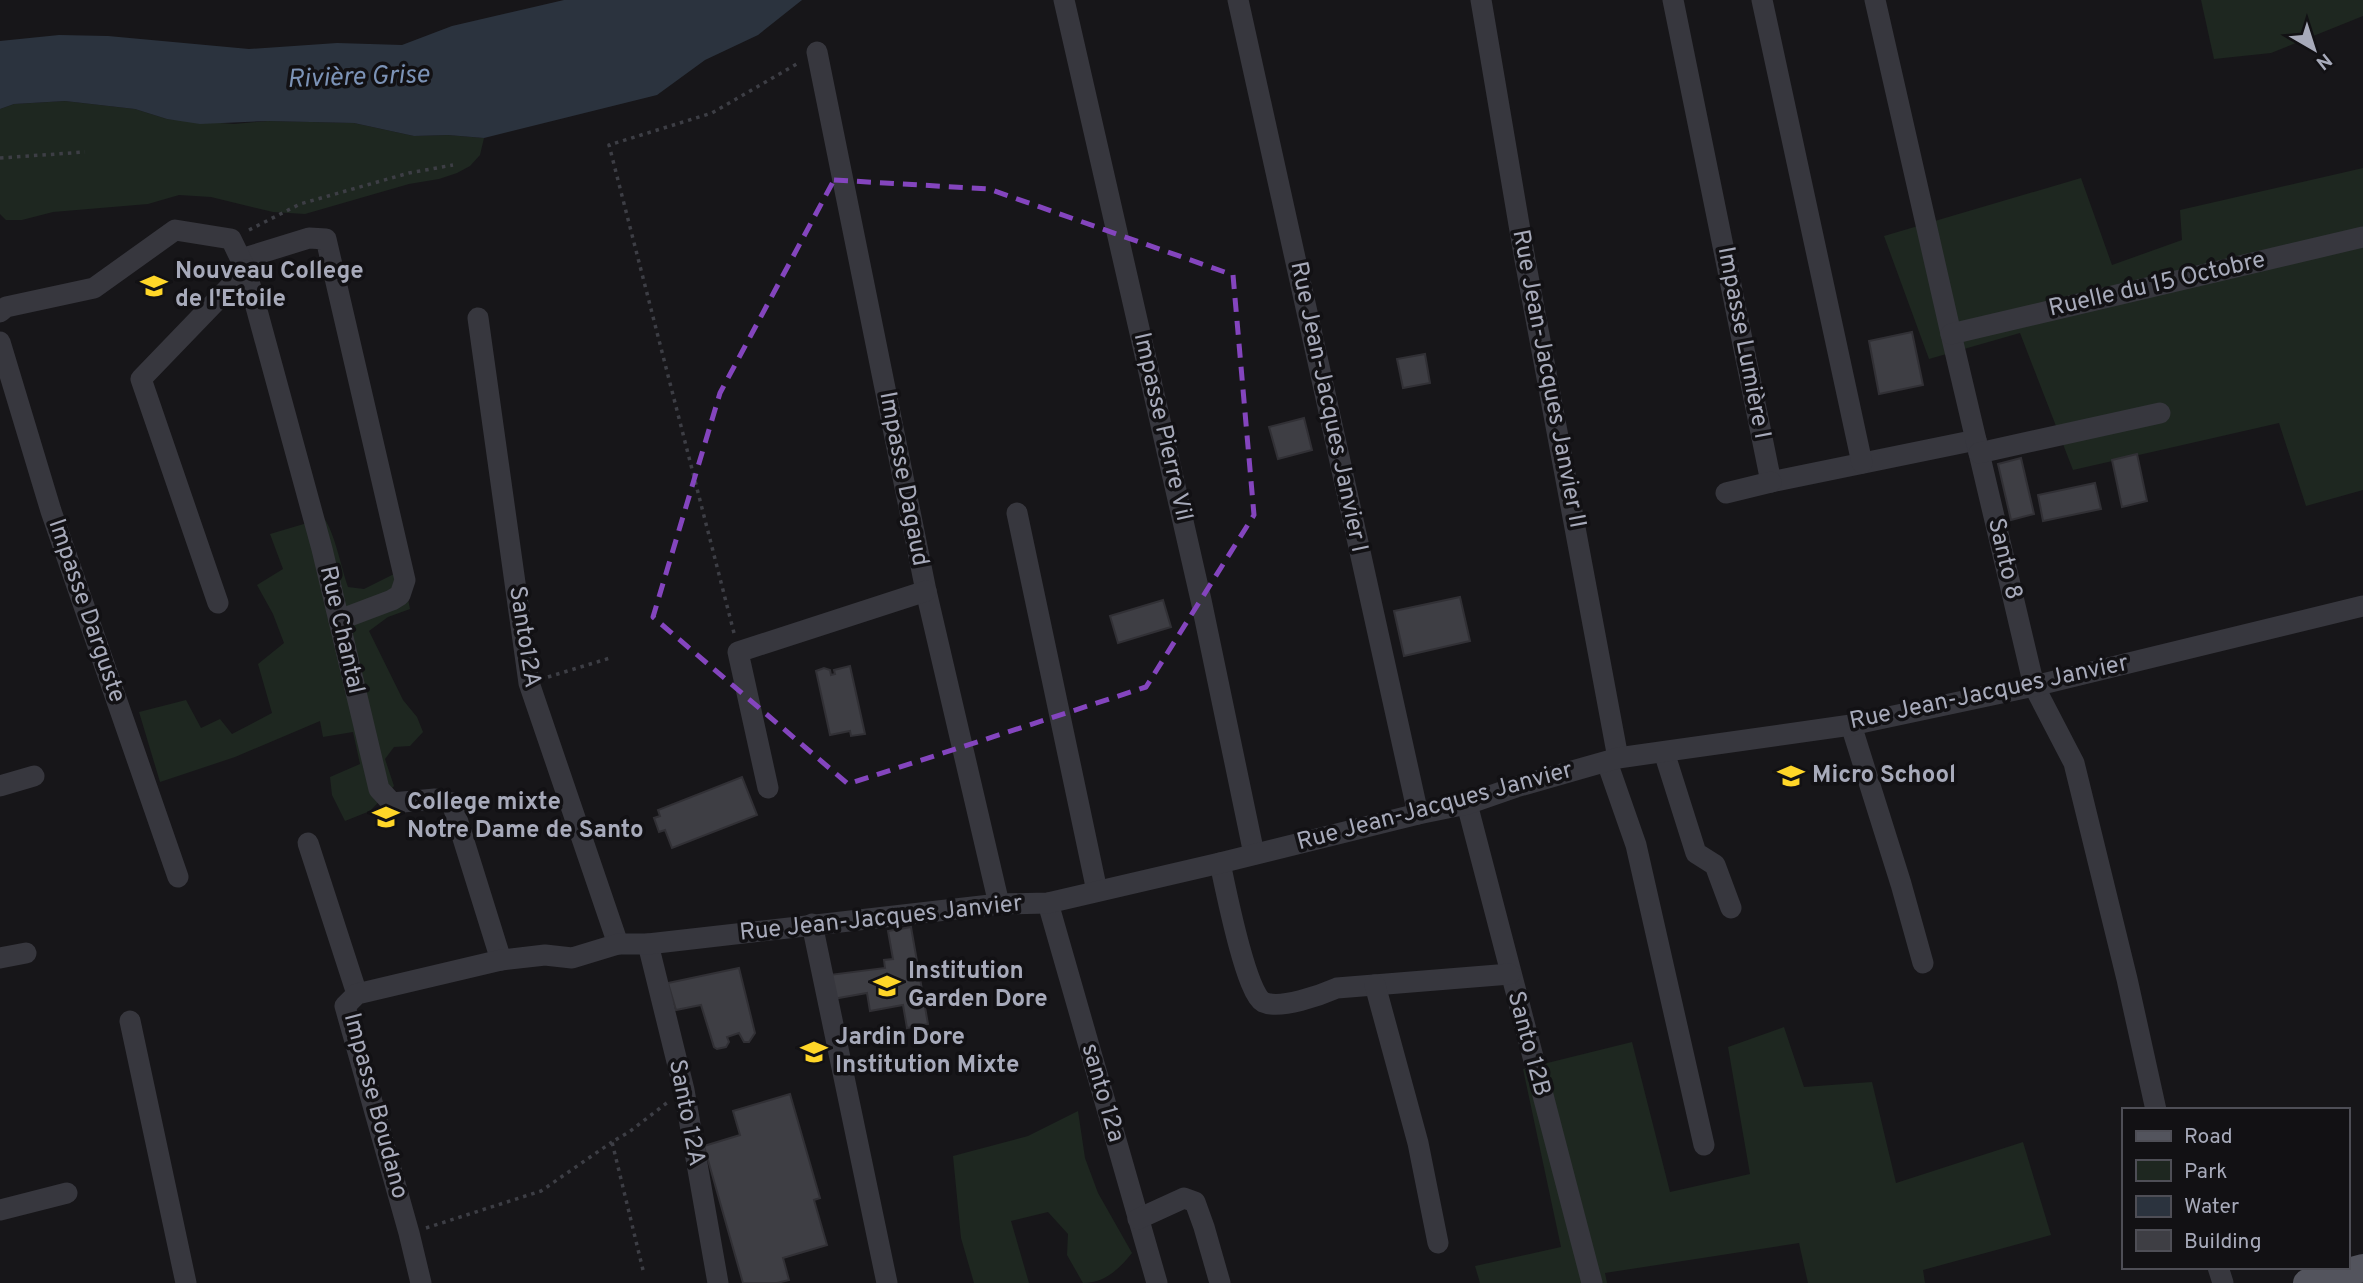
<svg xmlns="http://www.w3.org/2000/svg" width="2363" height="1283" font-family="Overpass,sans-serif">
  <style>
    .green { fill: #1e2720 }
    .water { fill: #2b333e }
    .building { fill: #3e3e44; stroke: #313035; stroke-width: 2 }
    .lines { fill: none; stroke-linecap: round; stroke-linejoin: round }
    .path { stroke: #3d3e45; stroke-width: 3.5; stroke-dasharray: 3.5 5; stroke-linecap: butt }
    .minor { stroke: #37373e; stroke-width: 21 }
    .major { stroke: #53545d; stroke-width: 28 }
    .marked { fill: none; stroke: #8445be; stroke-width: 5; stroke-dasharray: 14 9; stroke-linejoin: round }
    .labels { text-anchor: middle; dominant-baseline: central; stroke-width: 7; stroke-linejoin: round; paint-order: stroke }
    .poi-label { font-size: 24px; font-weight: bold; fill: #a7aaba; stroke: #121114; text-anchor: start }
    .street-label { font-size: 24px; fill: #a7aaba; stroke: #121114 }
    .water-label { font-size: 26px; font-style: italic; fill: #7c93b7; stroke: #121114 }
  </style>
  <rect width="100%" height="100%" fill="#171619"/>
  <g class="green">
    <path d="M 2201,0 L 2363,0 L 2363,16 L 2271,53 L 2214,59 Z"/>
    <path d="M 65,101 L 135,109 L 167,119 L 234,124 L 268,121 L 354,123 L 414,136 L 448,135 L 484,138 L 480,155 L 470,166 L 457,173 L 439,179 L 409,184 L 305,214 L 273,212 L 211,197 L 179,195 L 148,204 L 53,212 L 22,220 L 6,220 L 0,214 L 0,109 L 14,104 Z"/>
    <path d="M 2363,168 L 2363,490 L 2306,506 L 2279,423 L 2073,470 L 2020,333 L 1929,359 L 1884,236 L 2081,178 L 2112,265 L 2182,240 L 2180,210 Z"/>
    <path d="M 324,518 C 335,534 341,567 348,587 L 364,589 L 394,574 L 408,599 L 410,609 L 388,617 L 369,631 L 403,700 L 417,717 L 423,732 L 410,746 L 394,747 L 385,759 L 394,786 L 370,811 L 345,821 L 332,795 L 330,777 L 360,764 L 353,732 L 323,737 L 320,721 L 235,757 L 160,782 L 139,712 L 186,700 L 201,728 L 220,719 L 232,734 L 272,713 L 258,664 L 284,643 L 273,614 L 257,585 L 283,569 L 270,534 Z"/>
    <path d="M 1784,1027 L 1804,1087 L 1872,1082 L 1896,1183 L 2023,1142 L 2051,1235 L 1923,1270 L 1925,1283 L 1808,1283 L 1799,1243 L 1605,1273 L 1607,1283 L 1480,1283 L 1475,1266 L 1561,1247 L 1523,1069 L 1632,1042 L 1670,1192 L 1750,1174 L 1728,1047 Z"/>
    <path d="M 1078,1111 L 1085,1158 L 1098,1193 L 1132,1253 C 1119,1269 1105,1283 1083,1283 L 1067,1255 L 1068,1234 L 1048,1212 L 1011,1221 L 1029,1283 L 974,1283 L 961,1238 L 953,1156 L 1028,1136 Z"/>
  </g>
  <path class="water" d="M 564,0 L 802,0 L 758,35 L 705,60 L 657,95 L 484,138 L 448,135 L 414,136 L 354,123 L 268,121 L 200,124 L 167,119 L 135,109 L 65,101 L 14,104 L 0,109 L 0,41 L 59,35 L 108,36 L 249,49 L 337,43 L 402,45 L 452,26 Z"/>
  <g class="building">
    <path d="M 1912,332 L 1923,385 L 1879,394 L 1869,341 Z"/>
    <path d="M 1425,354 L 1430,383 L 1403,388 L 1397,359 Z"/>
    <path d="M 1304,418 L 1312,450 L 1278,459 L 1269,427 Z"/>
    <path d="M 2137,454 L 2147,501 L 2122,507 L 2112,460 Z"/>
    <path d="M 2021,458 L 2034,514 L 2011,520 L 1998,464 Z"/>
    <path d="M 2095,483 L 2101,509 L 2043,521 L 2038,495 Z"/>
    <path d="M 1460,597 L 1470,641 L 1404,656 L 1394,611 Z"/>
    <path d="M 1163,600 L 1171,627 L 1118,643 L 1110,616 Z"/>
    <path d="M 850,666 L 865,734 L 851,736 L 850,731 L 830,735 L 816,671 L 824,668 L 830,670 L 831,675 L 835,674 L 834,670 Z"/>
    <path d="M 742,777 L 757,815 L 672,848 L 665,830 L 659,832 L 654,818 L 660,816 L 658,810 Z"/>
    <path d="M 911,927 L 928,1024 L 907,1028 L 903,1005 L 870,1011 L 867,993 L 833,999 L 829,975 L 885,968 L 884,960 L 893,959 L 888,931 Z"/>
    <path d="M 739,968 L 755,1033 L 749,1042 L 744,1042 L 739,1033 L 727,1037 L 729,1042 L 726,1047 L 717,1049 L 714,1047 L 701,1005 L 676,1010 L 668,983 Z"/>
    <path d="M 790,1094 L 820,1198 L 814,1200 L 827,1245 L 783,1258 L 789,1280 L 777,1283 L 743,1283 L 704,1146 L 740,1135 L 733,1111 Z"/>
  </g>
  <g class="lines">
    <g class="path">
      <path d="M 0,158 L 85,152"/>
      <path d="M 249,230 L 300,204 L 409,173 L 453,165"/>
      <path d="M 734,633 L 609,145 L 712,113 L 800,62"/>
      <path d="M 548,677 L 610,658"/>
      <path d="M 426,1228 L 541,1191 L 612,1142"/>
      <path d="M 643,1270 L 612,1142 L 629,1132 L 668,1102"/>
    </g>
    <g class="minor">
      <path d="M 1064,0 L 1201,600 L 1254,854"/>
      <path d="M 1238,0 L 1418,814"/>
      <path d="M 1481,0 L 1525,260 L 1618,758"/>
      <path d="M 1673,0 L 1771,482 L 1976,440"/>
      <path d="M 1762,0 L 1862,463"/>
      <path d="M 1875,0 L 1951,334 L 2034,686 L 2074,763 L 2127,979 L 2156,1110"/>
      <path d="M 817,52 L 926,591 L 999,904"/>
      <path d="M 241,259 L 309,238 L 326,239 L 405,580 L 400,595 L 392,600 L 339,620"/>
      <path d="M 0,312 L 6,307 L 94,288 L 175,230 L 231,239 L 246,270 L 322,549 L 379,789 L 392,803 L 435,799 L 452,803 L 501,960"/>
      <path d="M 478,318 L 529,683 L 618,944"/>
      <path d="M 1951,334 L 2363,237"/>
      <path d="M 0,342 L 51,511 L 178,877"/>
      <path d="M 1979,453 L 2160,413"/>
      <path d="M 1726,493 L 1771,482"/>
      <path d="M 1017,513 L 1097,891"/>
      <path d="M 218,603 L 141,379 L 246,270"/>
      <path d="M 1851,725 L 1901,884 L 1923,963"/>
      <path d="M 1664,752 L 1696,853 L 1715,865 L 1731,908"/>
      <path d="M 1607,762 L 1636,845 L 1704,1145"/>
      <path d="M 0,786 L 34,776"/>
      <path d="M 768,788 L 738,652 L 926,591"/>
      <path d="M 1467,804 L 1592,1283"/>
      <path d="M 308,843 L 357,994"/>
      <path d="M 1220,863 C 1225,886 1246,993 1263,1002 C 1280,1010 1321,995 1337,988 L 1510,974"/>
      <path d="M 1048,903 L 1157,1283"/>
      <path d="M 812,924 L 887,1283"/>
      <path d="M 648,944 L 684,1090 L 718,1283"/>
      <path d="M 0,958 L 26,953"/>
      <path d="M 1375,985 L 1418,1143 L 1438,1243"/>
      <path d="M 130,1021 L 186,1283"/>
      <path d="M 0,1210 L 67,1193"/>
      <path d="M 1138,1219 L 1184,1198 L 1195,1202 L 1204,1227 L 1220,1283"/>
      <path d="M 2218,1267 L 2223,1283"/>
      <path d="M 421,1283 L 409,1233 L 345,1006 L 357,994 L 501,960 L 545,955 L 572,958 L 618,944 L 648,944 L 999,904 L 1048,903 L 1220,863 L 1418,814 L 1467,804 L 1516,787 L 1618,758 L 1851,725 L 2034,686 L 2363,606"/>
    </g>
    <path class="major" d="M 2307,1283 L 2363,1268"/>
  </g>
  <path class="marked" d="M 834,180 L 989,189 L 1233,275 L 1254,515 L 1146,687 L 848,784 L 653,617 L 720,393 Z"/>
  <defs>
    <symbol id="school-bare" viewBox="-9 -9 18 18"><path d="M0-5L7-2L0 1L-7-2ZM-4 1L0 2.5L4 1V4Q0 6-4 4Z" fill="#ffd628" stroke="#121114" stroke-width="2.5" paint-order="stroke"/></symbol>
  </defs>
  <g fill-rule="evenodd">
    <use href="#school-bare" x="135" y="267" width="38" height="38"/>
    <use href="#school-bare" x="1772" y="757" width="38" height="38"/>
    <use href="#school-bare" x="367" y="798" width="38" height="38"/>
    <use href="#school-bare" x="868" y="967" width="38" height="38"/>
    <use href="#school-bare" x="795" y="1033" width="38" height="38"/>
  </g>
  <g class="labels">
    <g class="poi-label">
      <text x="175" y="272">Nouveau College<tspan x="175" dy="28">de l'Etoile</tspan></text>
      <text x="1812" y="776">Micro School</text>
      <text x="407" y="803">College mixte<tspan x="407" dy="28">Notre Dame de Santo</tspan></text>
      <text x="908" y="972">Institution<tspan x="908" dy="28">Garden Dore</tspan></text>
      <text x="835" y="1038">Jardin Dore<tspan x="835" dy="28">Institution Mixte</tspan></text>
    </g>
    <g class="street-label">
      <text transform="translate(2157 285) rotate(-13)">Ruelle du 15 Octobre</text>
      <text transform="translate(1743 343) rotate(79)">Impasse Lumière I</text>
      <text transform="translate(1548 379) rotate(79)">Rue Jean-Jacques Janvier II</text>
      <text transform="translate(1328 407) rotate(78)">Rue Jean-Jacques Janvier I</text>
      <text transform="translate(1162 427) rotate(77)">Impasse Pierre Vil</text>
      <text transform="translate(903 479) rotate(79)">Impasse Dagaud</text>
      <text transform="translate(2004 559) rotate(77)">Santo 8</text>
      <text transform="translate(86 611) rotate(71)">Impasse Darguste</text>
      <text transform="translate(341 630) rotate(77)">Rue Chantal</text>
      <text transform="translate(524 637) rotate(81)">Santo12A</text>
      <text transform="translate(1989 693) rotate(-12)">Rue Jean-Jacques Janvier</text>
      <text transform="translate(1435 807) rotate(-15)">Rue Jean-Jacques Janvier</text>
      <text transform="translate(881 919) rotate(-6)">Rue Jean-Jacques Janvier</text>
      <text transform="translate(1528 1044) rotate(75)">Santo 12B</text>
      <text transform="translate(1102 1093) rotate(74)">santo 12a</text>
      <text transform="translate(375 1106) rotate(75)">Impasse Boudano</text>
      <text transform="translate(686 1113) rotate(79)">Santo 12A</text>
    </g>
    <g class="water-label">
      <text transform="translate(358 78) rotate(-2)">Rivière Grise</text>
    </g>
  </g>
  <rect x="2122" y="1108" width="228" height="161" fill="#121114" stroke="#4e4e56" stroke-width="2"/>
  <rect x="2136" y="1131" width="35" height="10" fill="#53545d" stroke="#4e4e56" stroke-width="2"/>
  <text x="2184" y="1143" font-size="21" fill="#a7aaba">Road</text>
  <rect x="2136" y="1160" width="35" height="21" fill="#1e2720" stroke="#4e4e56" stroke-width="2"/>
  <text x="2184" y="1178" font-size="21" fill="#a7aaba">Park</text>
  <rect x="2136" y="1196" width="35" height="21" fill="#2b333e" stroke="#4e4e56" stroke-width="2"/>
  <text x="2184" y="1213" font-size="21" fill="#a7aaba">Water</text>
  <rect x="2136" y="1230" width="35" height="21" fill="#3e3e44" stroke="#4e4e56" stroke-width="2"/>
  <text x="2184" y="1248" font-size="21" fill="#a7aaba">Building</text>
  <g transform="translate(2314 49) rotate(141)" stroke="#121114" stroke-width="5" paint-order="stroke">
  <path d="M0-5L12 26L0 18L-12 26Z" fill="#a7aaba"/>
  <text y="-10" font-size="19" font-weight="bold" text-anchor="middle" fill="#a7aaba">N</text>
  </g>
</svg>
